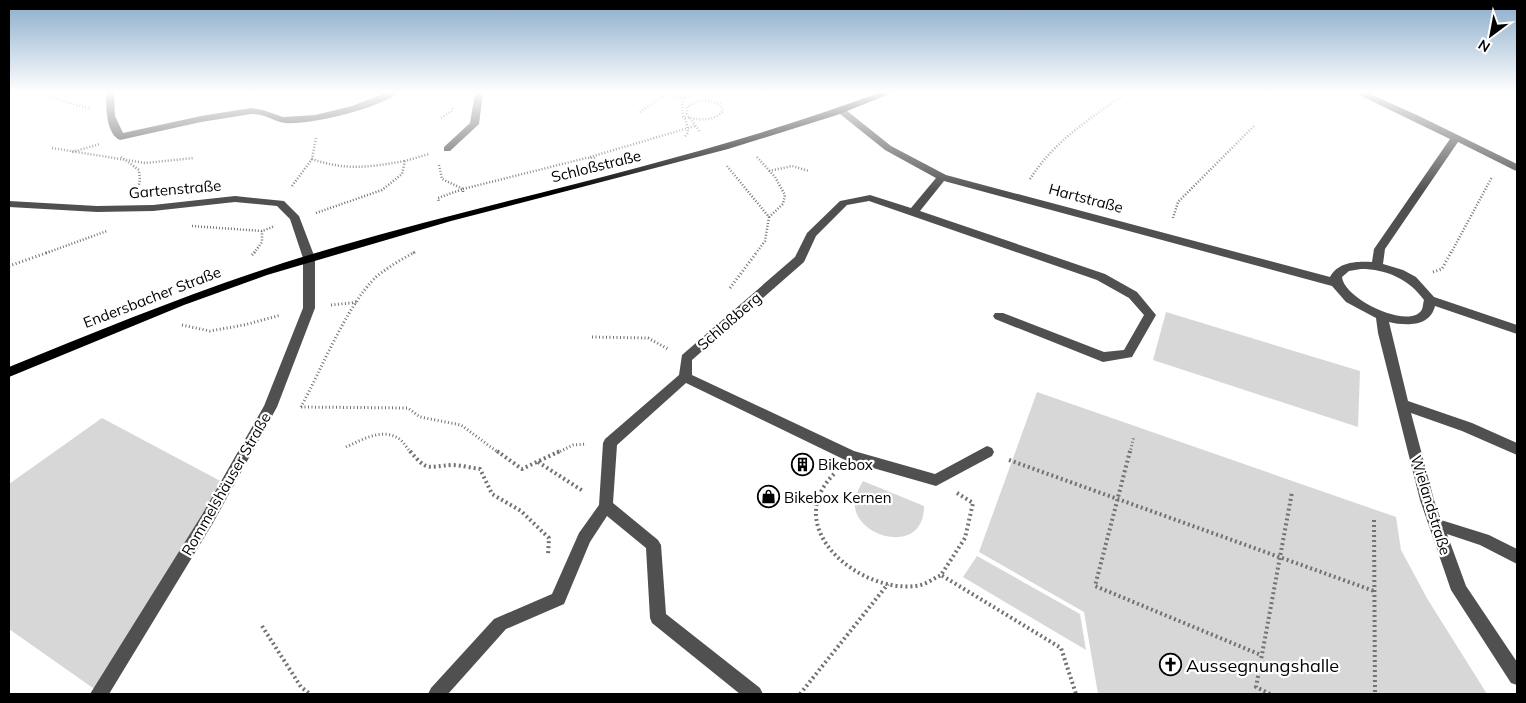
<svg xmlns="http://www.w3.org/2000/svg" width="1526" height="703" font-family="Mulish,sans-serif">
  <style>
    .green { fill: #d7d7d7 }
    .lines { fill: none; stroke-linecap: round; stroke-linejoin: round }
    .path-far2 { stroke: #727272; stroke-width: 2.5; stroke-dasharray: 1 2; stroke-linecap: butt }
    .path-far1 { stroke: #727272; stroke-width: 3; stroke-dasharray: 1 2.5; stroke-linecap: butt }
    .path { stroke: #727272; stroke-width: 4; stroke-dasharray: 2 3; stroke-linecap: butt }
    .minor { fill: #505050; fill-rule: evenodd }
    .major { fill: #000; fill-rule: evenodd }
    .labels { text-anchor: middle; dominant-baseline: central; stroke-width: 4.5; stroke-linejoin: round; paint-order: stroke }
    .street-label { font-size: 15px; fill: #000; stroke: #fff }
    .poi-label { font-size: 15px; fill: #000; stroke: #fff; text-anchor: start }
    .near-poi-label { font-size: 18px; fill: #000; stroke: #fff; text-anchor: start }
  </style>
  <rect width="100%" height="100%" fill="#fff"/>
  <g class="green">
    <path d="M 1166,312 L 1360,371 L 1358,427 L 1153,360 Z"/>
    <path d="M 1037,392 L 1396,517 L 1401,550 L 1428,600 L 1487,694 L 1098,694 L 1084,612 L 979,552 Z"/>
    <path d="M 102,418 L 226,484 L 100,693 L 9,629 L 9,484 Z"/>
    <path d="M 863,481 L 924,506 C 924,556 858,538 855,507 C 854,498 859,488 863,481 Z"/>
    <path d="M 977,556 L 1080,614 L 1086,650 L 963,577 Z"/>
  </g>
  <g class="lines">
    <g class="path-far2">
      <path d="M 36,93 L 91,109"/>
      <path d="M 699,101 L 708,101 L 720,104 L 723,111 C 714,121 702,120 690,118 L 687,114 L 687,107 Z"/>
      <path d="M 640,112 L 666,95 L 684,98"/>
      <path d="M 682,117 L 690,118"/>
      <path d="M 441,118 L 452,111 L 453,106"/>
      <path d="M 690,118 L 700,132"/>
      <path d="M 685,136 L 688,133 C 688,119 678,112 684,98 L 694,93"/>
      <path d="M 316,138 L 312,159 C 346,171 370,167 405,161"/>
      <path d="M 52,148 L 145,163 L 194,158"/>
      <path d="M 72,152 L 100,144"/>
      <path d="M 121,157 L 139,170 L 140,180 L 138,188"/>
      <path d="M 590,157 L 695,126"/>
      <path d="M 757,157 L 775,177 L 785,195 L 783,204 L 769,217"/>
      <path d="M 439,165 L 442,179 L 463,189 L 438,198 L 439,202"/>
      <path d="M 727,166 L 769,217 L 765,241 L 756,253"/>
      <path d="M 769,171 L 792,166 L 809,171"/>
      <path d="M 1030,179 C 1054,141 1090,119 1126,93"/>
      <path d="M 292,186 L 312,159"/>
      <path d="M 463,192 L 463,189 L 586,158 L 597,158"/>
      <path d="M 316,213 L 382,190 L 402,174 L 405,161 L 429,154"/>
      <path d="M 1173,218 L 1178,202 L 1255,125"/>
      <path d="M 192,226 L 262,231 L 275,226"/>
      <path d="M 46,253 L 107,231"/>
      <path d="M 254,253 L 262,242 L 262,231"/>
      <path d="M 413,253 L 415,252"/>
      <path d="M 1451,253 L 1492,177"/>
    </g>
    <g class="path-far1">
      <path d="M 252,255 L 255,252"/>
      <path d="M 9,266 L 49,252"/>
      <path d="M 1433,272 L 1442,269 L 1451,252"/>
      <path d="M 730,288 L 757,252"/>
      <path d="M 331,305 L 359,302"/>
      <path d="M 182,325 L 210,331 L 244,325 L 281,315"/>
      <path d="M 592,337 L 648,338 L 668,349"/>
      <path d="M 301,407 C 321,370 347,305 376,277 C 388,267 402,259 415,252"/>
      <path d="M 301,407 L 408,408 L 420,417 L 461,425 L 499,453"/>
      <path d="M 346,447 C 362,440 381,428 398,438 C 403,441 407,448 411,453"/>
      <path d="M 557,453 L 573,445 L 586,444"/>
      <path d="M 1130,453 L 1134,436"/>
    </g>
    <g class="path">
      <path d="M 410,451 C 428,473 428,466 452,465 C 461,465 471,468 480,469 L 492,494 L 521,511 L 549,538 L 548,556"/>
      <path d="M 497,451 L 522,469 L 560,451"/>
      <path d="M 1130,451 L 1095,586 L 1261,655"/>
      <path d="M 1009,460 L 1374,591"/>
      <path d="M 538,462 L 583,491"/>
      <path d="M 834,474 C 780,528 859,593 916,586 C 925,585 933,579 941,575"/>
      <path d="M 957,493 L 973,503 L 965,538 L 941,575 L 1061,648 L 1076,694"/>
      <path d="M 1374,520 L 1375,694"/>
      <path d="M 262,626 L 301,687 L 310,694"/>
      <path d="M 800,694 L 888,584"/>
      <path d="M 1270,694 L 1256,687 L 1292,492"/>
    </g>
    <g class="minor">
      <path d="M 106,93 L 114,93 L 115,116 L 123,133 L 201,116 L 251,108 L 263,110 L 283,117 L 315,115 L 352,106 L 385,93 L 398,93 C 377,109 311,125 285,123 C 273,121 263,113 251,114 L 201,122 L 120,140 C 106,134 106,107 106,93 Z"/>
      <path d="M 475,93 L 483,93 L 479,124 L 450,151 L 444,151 L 444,147 L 470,123 Z"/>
      <path d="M 1355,93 L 1368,93 L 1419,116 L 1517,164 L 1517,171 L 1514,170 L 1458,142 L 1385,249 L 1383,264 L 1403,270 L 1416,277 L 1434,297 L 1517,325 L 1517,334 L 1435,306 C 1430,327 1406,326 1389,322 L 1408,401 L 1472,423 L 1517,443 L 1517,455 L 1462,431 L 1411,413 L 1434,500 L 1441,520 L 1489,535 L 1517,549 L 1517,564 L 1480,545 L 1447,534 L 1466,586 L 1517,662 L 1517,685 L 1511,683 L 1451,590 L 1420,500 L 1378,333 L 1376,318 L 1346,302 L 1332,286 L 944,181 L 920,211 L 1105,274 L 1137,292 L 1156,315 L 1132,357 L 1103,362 L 995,319 L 993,316 L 995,313 L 1003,313 L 1104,352 L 1124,350 L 1144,315 L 1129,298 L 1097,280 L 869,201 L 847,205 L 816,236 L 804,262 L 692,360 L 692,375 L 854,451 L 935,474 L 987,446 L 992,448 L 994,452 L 992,456 L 936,486 L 845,460 L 686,383 L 617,445 L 613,503 L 658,540 L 661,545 L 666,614 L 760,688 L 763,694 L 740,694 L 652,623 L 650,618 L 646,548 L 607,516 L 590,542 L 564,604 L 506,629 L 448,694 L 428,694 L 431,688 L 494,619 L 552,594 L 579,533 L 599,505 L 603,443 L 605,439 L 679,375 L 682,355 L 795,257 L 807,233 L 840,201 L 870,195 L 911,208 L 936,178 L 885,150 L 840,114 L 840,110 L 846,110 L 891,146 L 946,175 L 1330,277 C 1338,262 1356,261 1372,262 L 1374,249 L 1450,139 ZM 1361,269 C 1386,269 1409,279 1424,300 C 1423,303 1423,309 1421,311 C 1407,329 1344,299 1342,277 L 1349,271 Z"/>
      <path d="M 235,196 L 284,201 L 299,216 L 315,258 L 315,308 L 277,407 L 213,523 L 109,694 L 90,694 L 203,513 L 264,406 L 303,308 L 303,258 L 290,219 L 277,206 L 235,202 L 153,211 L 97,212 L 9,207 L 9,201 L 97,206 L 153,205 Z"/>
    </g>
    <path class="major" d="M 878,93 L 892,93 L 837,115 L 728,149 L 451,221 L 267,275 L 184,305 L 9,377 L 9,367 C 117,323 224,279 336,247 C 516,195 702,159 878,93 Z"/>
  </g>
  <linearGradient id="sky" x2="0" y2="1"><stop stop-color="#8aabca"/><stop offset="0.48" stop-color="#fff"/><stop offset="1" stop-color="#fff" stop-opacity="0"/></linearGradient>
  <rect width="1526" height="192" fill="url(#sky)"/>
  <defs>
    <symbol id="building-ring" viewBox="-11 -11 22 22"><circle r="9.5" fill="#fff" stroke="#000" stroke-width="1.5"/><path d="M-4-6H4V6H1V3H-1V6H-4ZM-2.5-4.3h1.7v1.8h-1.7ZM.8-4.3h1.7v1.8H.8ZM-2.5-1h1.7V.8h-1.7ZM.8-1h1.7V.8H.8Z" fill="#000"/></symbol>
    <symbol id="shop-ring" viewBox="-11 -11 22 22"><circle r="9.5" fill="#fff" stroke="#000" stroke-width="1.5"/><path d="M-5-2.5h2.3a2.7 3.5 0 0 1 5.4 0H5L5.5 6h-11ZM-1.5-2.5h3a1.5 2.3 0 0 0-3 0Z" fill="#000"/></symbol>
    <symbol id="church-ring" viewBox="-11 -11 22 22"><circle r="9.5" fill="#fff" stroke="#000" stroke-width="1.5"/><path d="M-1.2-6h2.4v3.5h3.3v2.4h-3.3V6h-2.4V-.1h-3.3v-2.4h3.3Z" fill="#000"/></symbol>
  </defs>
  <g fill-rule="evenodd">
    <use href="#building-ring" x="790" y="452" width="25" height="25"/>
    <use href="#shop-ring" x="756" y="484" width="25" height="25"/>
    <use href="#church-ring" x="1158" y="652" width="25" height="25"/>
  </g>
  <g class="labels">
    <g class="street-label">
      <text transform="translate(596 166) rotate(-14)">Schloßstraße</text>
      <text transform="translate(175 189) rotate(-5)">Gartenstraße</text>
      <text transform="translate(1086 198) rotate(15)">Hartstraße</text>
      <text transform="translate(152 297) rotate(-21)">Endersbacher Straße</text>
      <text transform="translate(729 321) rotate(-41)">Schloßberg</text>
      <text transform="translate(226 484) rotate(-60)">Rommelshäuser Straße</text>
      <text transform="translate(1431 505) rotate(73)">Wielandstraße</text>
    </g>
    <g class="poi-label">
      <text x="818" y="464">Bikebox</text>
      <text x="784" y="497">Bikebox Kernen</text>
    </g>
    <g class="near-poi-label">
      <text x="1186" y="665">Aussegnungshalle</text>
    </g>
  </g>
  <rect width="1526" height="703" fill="none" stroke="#000000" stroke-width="20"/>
  <g transform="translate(1491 35) rotate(212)" stroke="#ffffff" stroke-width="4" paint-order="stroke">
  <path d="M0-4L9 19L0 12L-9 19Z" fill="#000000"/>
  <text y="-8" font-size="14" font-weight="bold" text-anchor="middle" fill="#000000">N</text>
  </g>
</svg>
